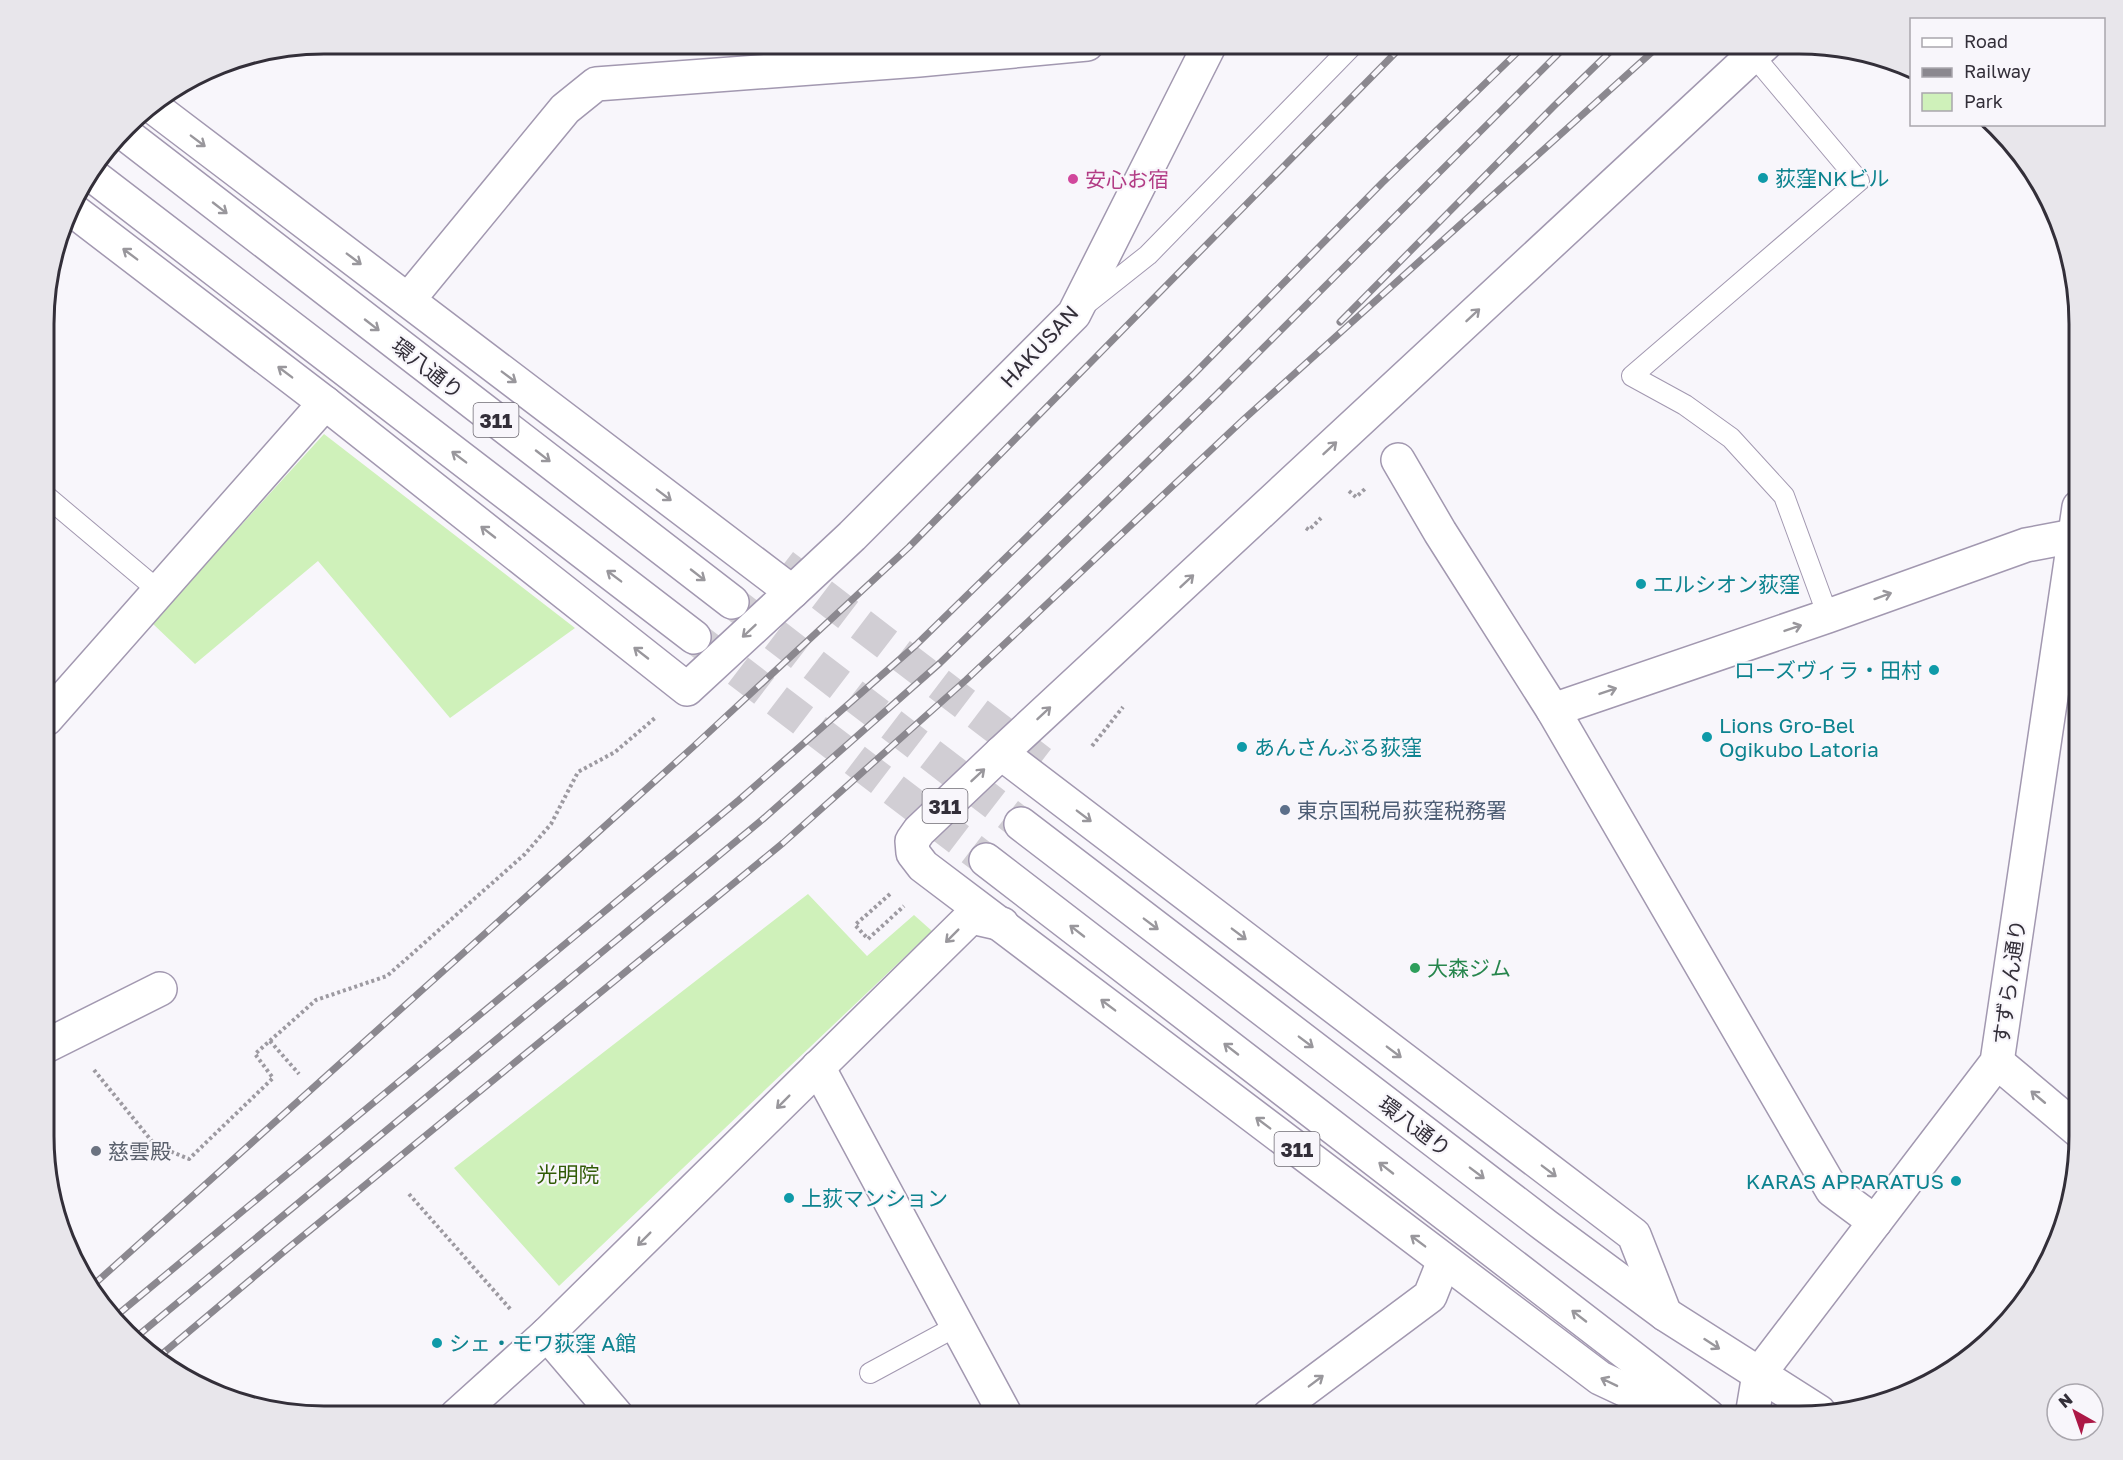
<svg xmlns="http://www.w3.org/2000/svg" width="2123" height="1460" font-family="'Golos Text','Noto Sans JP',sans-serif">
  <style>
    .green { fill: #cff1ba }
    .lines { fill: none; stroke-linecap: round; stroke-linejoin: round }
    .street-tunnel { stroke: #d1ced4; stroke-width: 33; stroke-dasharray: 33 16; stroke-linecap: butt }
    .primary-tunnel { stroke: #d1ced4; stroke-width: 33; stroke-dasharray: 33 16; stroke-linecap: butt }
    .lane-casing { stroke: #a298b0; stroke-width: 22 }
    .street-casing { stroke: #a298b0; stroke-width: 36 }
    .secondary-casing { stroke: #a298b0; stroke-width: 36 }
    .primary-casing { stroke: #a298b0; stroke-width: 36 }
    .path { stroke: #9d9aa1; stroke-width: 4; stroke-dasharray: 3 3; stroke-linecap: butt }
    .lane { stroke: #fff; stroke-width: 20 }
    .street { stroke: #fff; stroke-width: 33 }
    .secondary { stroke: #fff; stroke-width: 33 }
    .primary { stroke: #fff; stroke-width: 33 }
    .rail-casing { stroke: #8b888f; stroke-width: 7 }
    .rail { stroke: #f8f6fb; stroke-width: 4.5; stroke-dasharray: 14; stroke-linecap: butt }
    .oneway { stroke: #99979c }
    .culture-dot { fill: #0f9aa8; stroke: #f8f6fb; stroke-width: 2 }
    .hotel-dot { fill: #d1479c; stroke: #f8f6fb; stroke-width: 2 }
    .service-dot { fill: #5c6f8a; stroke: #f8f6fb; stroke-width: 2 }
    .leisure-dot { fill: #2e9e5b; stroke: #f8f6fb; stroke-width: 2 }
    .worship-dot { fill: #6b7280; stroke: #f8f6fb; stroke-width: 2 }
    .labels { text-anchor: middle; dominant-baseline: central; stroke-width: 4.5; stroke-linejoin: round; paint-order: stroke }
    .shield { fill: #f8f6fb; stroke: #6e6b73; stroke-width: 1.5 }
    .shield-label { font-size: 20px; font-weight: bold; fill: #332f39 }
    .culture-label { font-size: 21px; fill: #0d838f; stroke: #f8f6fb; text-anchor: start }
    .hotel-label { font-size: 21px; fill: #b23c85; stroke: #f8f6fb; text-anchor: start }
    .street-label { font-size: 21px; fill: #332f39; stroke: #f8f6fb }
    .service-label { font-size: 21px; fill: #4e5e75; stroke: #f8f6fb; text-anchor: start }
    .leisure-label { font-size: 21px; fill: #27864d; stroke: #f8f6fb; text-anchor: start }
    .worship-label { font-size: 21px; fill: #5b616d; stroke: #f8f6fb; text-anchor: start }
    .park-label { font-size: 21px; fill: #305b06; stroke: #f8f6fb }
    .rim { fill: none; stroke: #332f39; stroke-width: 3 }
  </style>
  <rect width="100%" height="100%" fill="#f8f6fb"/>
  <g class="green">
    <path d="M 324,434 L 575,628 L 450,718 L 318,561 L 195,664 L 152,623 Z"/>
    <path d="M 808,894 L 867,956 L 914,915 L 932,931 L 559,1286 L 454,1168 Z"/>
  </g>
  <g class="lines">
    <path class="street-tunnel" d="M 783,565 L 1041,762"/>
    <g class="primary-tunnel">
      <path d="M 736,605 L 1021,824"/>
      <path d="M 699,641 L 986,860"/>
    </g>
    <defs>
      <g id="lane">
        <path d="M 1753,55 L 1859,181 L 1632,376 L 1685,405 L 1731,438 L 1784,496 L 1828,616"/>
        <path d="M 1085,305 L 1148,255 L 1354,44"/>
        <path d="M 46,496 L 159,591"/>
        <path d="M 870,1373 L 957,1326"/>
      </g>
      <g id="street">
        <path d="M 408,300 L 565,109 L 596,84 L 919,60 L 1087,44"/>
        <path d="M 1398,460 L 1440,532 L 1553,710 L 1832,1190 L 1875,1222"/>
        <path d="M 792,592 L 852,536 L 1074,314 L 1210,44"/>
        <path d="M 1553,710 L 1828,616 L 2026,545 L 2079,535"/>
        <path d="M 46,719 L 325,403"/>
        <path d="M 46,1046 L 160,989"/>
        <path d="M 1997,1062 L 2079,1131"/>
        <path d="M 818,1067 L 1006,1416"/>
        <path d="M 547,1334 L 617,1416"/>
        <path d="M 1759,1374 L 1997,1062 L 2079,507"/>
        <path d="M 456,1416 L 547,1334 L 971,917 L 1002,924"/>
        <path d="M 1269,1416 L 1430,1296 L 1444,1261"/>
      </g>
      <g id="secondary">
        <path d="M 1001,753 L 1765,44"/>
        <path d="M 1752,1416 L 1759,1374"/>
      </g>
      <g id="primary">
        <path d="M 124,133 L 732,602"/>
        <path d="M 92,175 L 694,637"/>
        <path d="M 70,208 L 325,403 L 687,689 L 792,592 L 152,106"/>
        <path d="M 1021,824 L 1546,1226 L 1665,1314 L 1819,1412"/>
        <path d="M 986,860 L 1708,1416"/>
        <path d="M 1665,1314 L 1634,1235 L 1001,753 L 919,831 L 912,841 L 913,853 L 923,866 L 1600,1378 L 1681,1416"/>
      </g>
    </defs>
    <use href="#lane" class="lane-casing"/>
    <use href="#street" class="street-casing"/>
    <use href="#secondary" class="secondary-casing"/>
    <use href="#primary" class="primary-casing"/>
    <g class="path">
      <path d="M 1349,491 L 1356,497 L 1366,488"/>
      <path d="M 1306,528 L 1309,530 L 1321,518"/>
      <path d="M 1092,746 L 1123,707"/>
      <path d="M 890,894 L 855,925 L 868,939 L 904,906"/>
      <path d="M 270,1041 L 299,1074"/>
      <path d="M 94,1070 L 155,1145 L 189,1159 L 273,1078 L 255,1054 L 316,1000 L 387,976 L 525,854 L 551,824 L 578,772 L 615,752 L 655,718"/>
      <path d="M 409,1194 L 512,1311"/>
    </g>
    <use href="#lane" class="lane"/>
    <use href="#street" class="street"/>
    <use href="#secondary" class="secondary"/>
    <use href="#primary" class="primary"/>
    <defs>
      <g id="rail">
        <path d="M 1340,322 L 1554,106 L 1618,44"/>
        <path d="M 91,1287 L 693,747 L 909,547 L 1404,44"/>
        <path d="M 116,1316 L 739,800 L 916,645 L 1194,374 L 1382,183 L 1526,44"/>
        <path d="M 135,1338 L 763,819 L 940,663 L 1216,395 L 1568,44"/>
        <path d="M 155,1360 L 287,1249 L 783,843 L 966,680 L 1243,420 L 1661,44"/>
      </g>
    </defs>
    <use href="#rail" class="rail-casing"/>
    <use href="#rail" class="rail"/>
  </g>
  <defs><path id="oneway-shaft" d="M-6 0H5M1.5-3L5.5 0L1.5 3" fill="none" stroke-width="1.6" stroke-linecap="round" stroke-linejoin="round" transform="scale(1.5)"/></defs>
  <g class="oneway">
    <use href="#oneway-shaft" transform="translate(198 141) rotate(37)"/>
    <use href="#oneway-shaft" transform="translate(220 208) rotate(38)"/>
    <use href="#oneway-shaft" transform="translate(130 254) rotate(-143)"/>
    <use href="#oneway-shaft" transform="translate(354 259) rotate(37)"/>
    <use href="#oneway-shaft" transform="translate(1473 315) rotate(-43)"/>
    <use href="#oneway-shaft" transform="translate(372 325) rotate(38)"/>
    <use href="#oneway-shaft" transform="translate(285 372) rotate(-143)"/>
    <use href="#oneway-shaft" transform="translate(509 377) rotate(37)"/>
    <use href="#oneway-shaft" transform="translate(1330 448) rotate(-43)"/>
    <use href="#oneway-shaft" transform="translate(543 456) rotate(38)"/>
    <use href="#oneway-shaft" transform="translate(459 457) rotate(-143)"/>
    <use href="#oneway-shaft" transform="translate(664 495) rotate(37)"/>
    <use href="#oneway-shaft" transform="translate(488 532) rotate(-142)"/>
    <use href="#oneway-shaft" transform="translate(698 575) rotate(38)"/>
    <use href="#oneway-shaft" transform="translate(614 576) rotate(-143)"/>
    <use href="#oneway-shaft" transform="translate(1187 581) rotate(-43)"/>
    <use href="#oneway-shaft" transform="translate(1883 596) rotate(-20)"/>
    <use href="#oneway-shaft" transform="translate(1793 628) rotate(-19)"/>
    <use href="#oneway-shaft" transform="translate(749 631) rotate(137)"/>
    <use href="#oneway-shaft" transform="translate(641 653) rotate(-142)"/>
    <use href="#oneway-shaft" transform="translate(1608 691) rotate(-19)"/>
    <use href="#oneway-shaft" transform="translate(1044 713) rotate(-43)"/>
    <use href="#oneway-shaft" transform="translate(978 775) rotate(-43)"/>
    <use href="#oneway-shaft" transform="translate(1084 816) rotate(37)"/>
    <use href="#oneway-shaft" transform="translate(1151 924) rotate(37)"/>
    <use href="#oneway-shaft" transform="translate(1077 931) rotate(-142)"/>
    <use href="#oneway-shaft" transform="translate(1239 934) rotate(37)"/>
    <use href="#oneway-shaft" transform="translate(952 936) rotate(135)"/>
    <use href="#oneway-shaft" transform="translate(1108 1005) rotate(-143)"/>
    <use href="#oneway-shaft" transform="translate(1306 1042) rotate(37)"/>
    <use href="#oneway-shaft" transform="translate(1231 1049) rotate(-142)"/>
    <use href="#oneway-shaft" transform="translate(1394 1052) rotate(37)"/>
    <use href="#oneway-shaft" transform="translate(2038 1097) rotate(-140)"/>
    <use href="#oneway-shaft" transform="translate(783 1102) rotate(135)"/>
    <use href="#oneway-shaft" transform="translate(1263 1123) rotate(-143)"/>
    <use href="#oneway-shaft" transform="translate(1386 1168) rotate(-142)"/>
    <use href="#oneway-shaft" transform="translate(1549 1171) rotate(37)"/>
    <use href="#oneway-shaft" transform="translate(1477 1173) rotate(37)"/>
    <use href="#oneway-shaft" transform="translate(644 1239) rotate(135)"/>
    <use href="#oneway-shaft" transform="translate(1418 1241) rotate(-143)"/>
    <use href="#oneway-shaft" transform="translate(1579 1316) rotate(-142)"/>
    <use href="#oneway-shaft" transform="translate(1712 1344) rotate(33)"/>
    <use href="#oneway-shaft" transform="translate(1316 1381) rotate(-37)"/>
    <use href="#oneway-shaft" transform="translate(1609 1382) rotate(-154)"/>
  </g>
  <g class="culture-dot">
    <circle cx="1763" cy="178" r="6"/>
    <circle cx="1641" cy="584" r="6"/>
    <circle cx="1934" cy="670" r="6"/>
    <circle cx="1707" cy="737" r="6"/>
    <circle cx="1242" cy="747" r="6"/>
    <circle cx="1956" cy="1181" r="6"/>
    <circle cx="789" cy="1198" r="6"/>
    <circle cx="437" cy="1343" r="6"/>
  </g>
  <circle class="hotel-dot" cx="1073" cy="179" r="6"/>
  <circle class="service-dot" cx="1285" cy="810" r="6"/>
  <circle class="leisure-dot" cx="1415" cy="968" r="6"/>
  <circle class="worship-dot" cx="96" cy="1151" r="6"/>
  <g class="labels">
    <g class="shield">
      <rect x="473.5" y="403" width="45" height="34" rx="4.5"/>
      <rect x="922.5" y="789" width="45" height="34" rx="4.5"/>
      <rect x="1274.5" y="1132" width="45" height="34" rx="4.5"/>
    </g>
    <g class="shield-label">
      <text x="496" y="420">311</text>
      <text x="945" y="806">311</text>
      <text x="1297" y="1149">311</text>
    </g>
    <g class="culture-label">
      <text x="1775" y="178">荻窪NKビル</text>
      <text x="1653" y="584">エルシオン荻窪</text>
      <text x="1922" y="670" text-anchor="end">ローズヴィラ・田村</text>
      <text x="1719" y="725">Lions Gro-Bel<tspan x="1719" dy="24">Ogikubo Latoria</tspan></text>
      <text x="1254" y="747">あんさんぶる荻窪</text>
      <text x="1944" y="1181" text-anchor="end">KARAS APPARATUS</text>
      <text x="801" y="1198">上荻マンション</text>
      <text x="449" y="1343">シェ・モワ荻窪 A館</text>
    </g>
    <g class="hotel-label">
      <text x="1085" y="179">安心お宿</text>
    </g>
    <g class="street-label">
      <text transform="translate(1039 346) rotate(-47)">HAKUSAN</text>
      <text transform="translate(428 368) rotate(38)">環八通り</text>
      <text transform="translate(2009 982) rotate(-82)">すずらん通り</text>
      <text transform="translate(1415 1126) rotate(37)">環八通り</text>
    </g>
    <g class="service-label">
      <text x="1297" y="810">東京国税局荻窪税務署</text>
    </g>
    <g class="leisure-label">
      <text x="1427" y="968">大森ジム</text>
    </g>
    <g class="worship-label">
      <text x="108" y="1151">慈雲殿</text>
    </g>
    <g class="park-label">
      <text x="568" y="1174">光明院</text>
    </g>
  </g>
  <path d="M0 0H2123V1460H0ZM324 54H1799A270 270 0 0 1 2069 324V1136A270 270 0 0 1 1799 1406H324A270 270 0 0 1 54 1136V324A270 270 0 0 1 324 54Z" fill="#e8e6eb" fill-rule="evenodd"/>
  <path class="rim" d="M324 54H1799A270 270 0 0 1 2069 324V1136A270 270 0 0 1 1799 1406H324A270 270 0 0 1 54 1136V324A270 270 0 0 1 324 54Z"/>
  <rect x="1910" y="18" width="195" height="108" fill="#f8f6fb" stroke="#a9a6ad" stroke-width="1.5"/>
  <rect x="1922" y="38" width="30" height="9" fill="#ffffff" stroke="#a9a6ad" stroke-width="1.5"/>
  <text x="1964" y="48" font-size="18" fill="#332f39">Road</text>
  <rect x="1922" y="68" width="30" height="9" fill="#8b888f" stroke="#a9a6ad" stroke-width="1.5"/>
  <text x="1964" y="78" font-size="18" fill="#332f39">Railway</text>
  <rect x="1922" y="93" width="30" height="18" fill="#cff1ba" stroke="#a9a6ad" stroke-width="1.5"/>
  <text x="1964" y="108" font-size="18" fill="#332f39">Park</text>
  <g transform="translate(2075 1412) rotate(320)"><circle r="28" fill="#f8f6fb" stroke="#a9a6ad" stroke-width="1.5"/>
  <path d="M0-4.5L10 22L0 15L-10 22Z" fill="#ac1846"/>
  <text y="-9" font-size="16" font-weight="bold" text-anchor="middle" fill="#332f39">N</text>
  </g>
</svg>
